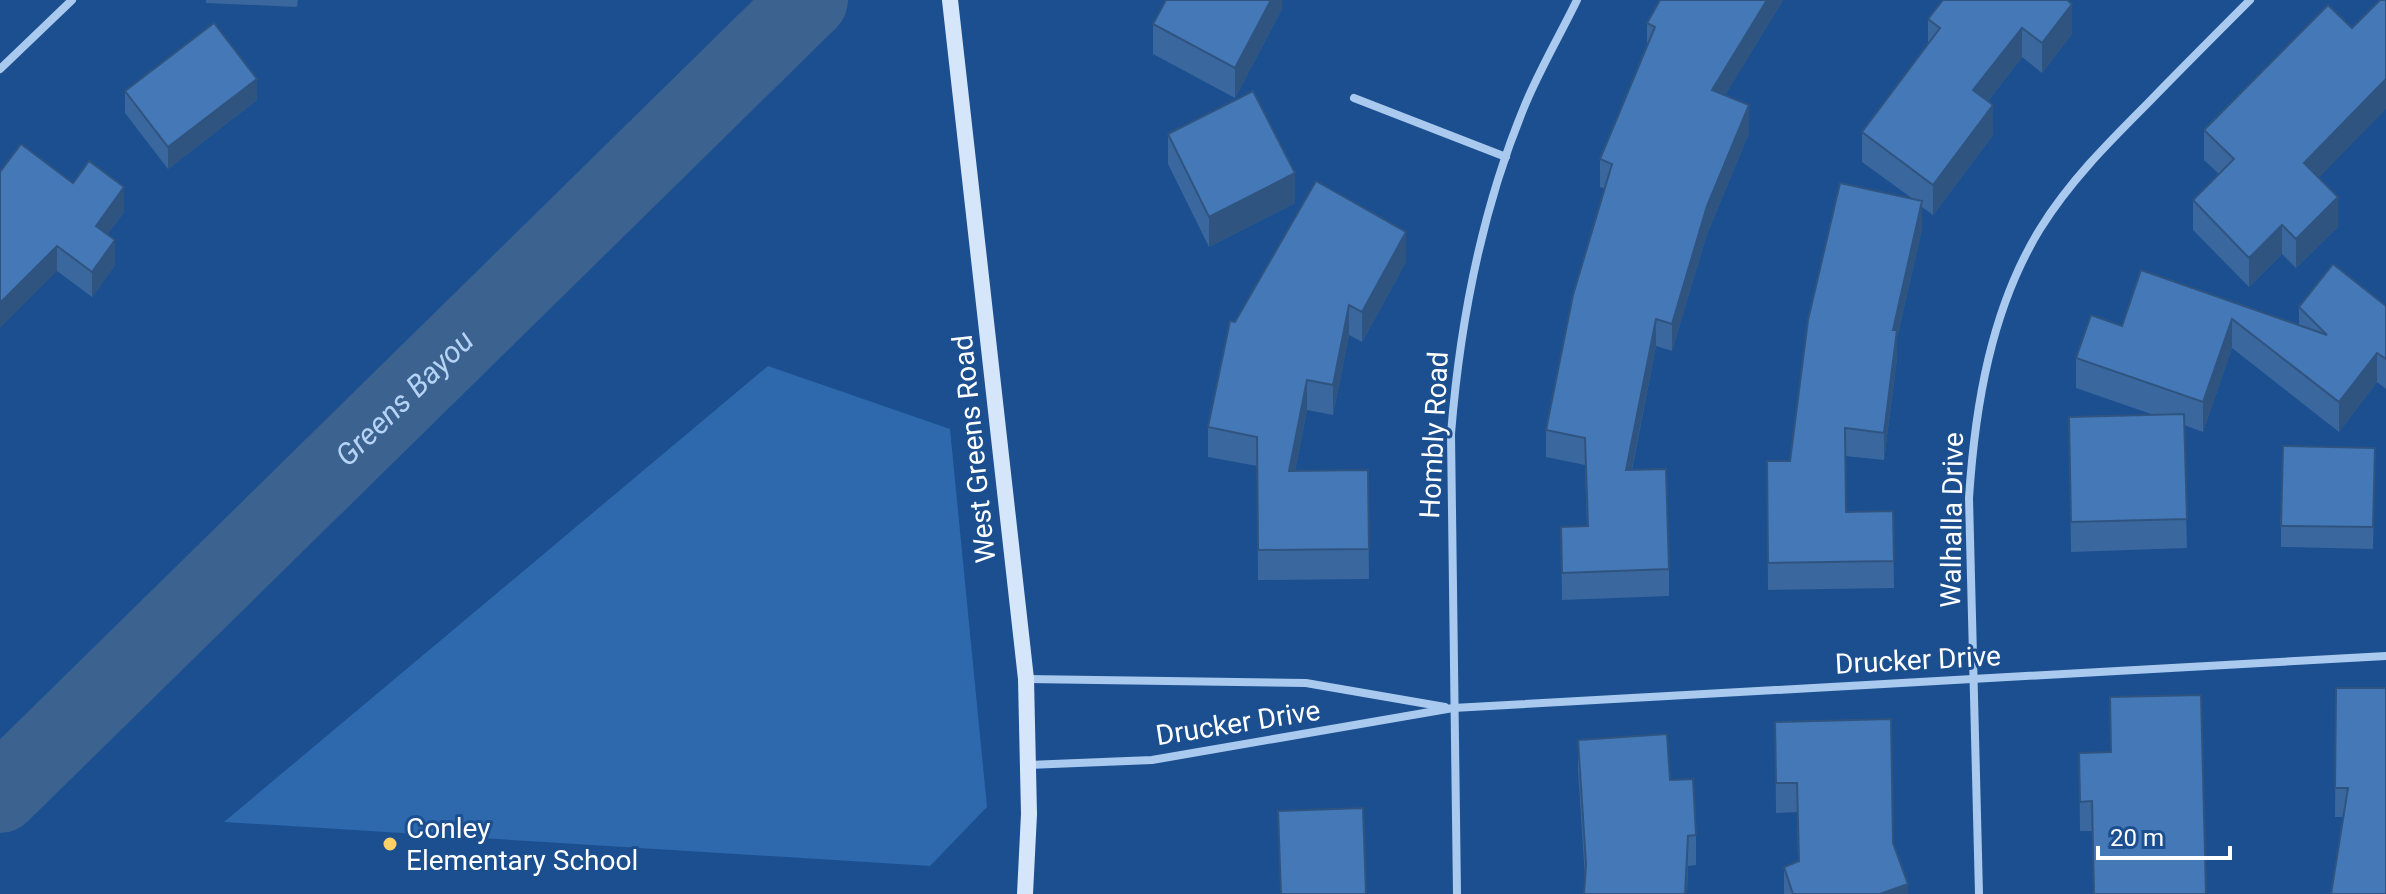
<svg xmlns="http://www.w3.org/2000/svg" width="2386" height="894" font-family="Roboto,sans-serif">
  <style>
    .green { fill: #2e69ad }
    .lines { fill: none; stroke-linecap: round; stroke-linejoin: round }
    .river { stroke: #3c6290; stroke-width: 78 }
    .street { stroke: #a9c9ee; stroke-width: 8 }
    .secondary { stroke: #d6e6fa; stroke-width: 16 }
    .wall { fill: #3a679d }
    .shaded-wall { fill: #305480 }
    .building { fill: #4478b7; stroke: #305480; stroke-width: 2 }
    .poi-dot { fill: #ffd166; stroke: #1b4f8f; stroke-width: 3 }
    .labels { text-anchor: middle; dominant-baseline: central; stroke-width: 6; stroke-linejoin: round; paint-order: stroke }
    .street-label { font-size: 28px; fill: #fff; stroke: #1b4f8f }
    .poi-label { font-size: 28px; fill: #fff; stroke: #1b4f8f; text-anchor: start }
    .water-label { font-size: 30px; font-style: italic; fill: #b5d3f5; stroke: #1b4f8f }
  </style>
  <rect width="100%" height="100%" fill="#1b4f8f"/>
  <path class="green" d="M 768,366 L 950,429 L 987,807 L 930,866 L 224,822 Z"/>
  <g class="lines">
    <path class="river" id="s1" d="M 0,794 L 809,0"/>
    <g class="street">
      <path d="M 0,69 L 72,0"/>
      <path d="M 1354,98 L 1506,157"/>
      <path d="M 1026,679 L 1306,683 L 1445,707"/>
      <path d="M 1028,765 L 1152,760 L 1453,708 L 2386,656"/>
      <path d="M 1457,894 L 1451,434 C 1460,321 1481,211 1525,105 C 1540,69 1560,35 1577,0"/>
      <path d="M 1979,894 L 1969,498 C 1975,406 1991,309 2040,229 C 2069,182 2108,143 2147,104 C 2181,69 2215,35 2250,0"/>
    </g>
    <path class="secondary" d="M 950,0 L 1026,679 L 1029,814 L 1025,894"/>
  </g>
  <g class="wall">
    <path d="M 206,0 L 298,0 L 297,7 L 206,3 Z"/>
    <path d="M 1282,0 L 1282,9 L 1235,98 L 1153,54 L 1153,24 Z"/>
    <path d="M 1783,0 L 1725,95 L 1749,133 L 1707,234 L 1672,351 L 1656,346 L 1632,470 L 1669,569 L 1669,596 L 1562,600 L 1561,527 L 1587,526 L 1585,465 L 1546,457 L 1546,430 L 1605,189 L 1600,187 L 1600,159 L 1647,47 L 1647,23 Z"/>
    <path d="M 1943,0 L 2072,34 L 2042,73 L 2022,57 L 1988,101 L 1993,135 L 1933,215 L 1922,207 L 1922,229 L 1897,338 L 1897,358 L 1884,460 L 1845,456 L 1846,512 L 1893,511 L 1894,588 L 1768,590 L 1767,461 L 1790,461 L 1913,199 L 1862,162 L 1862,132 L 1928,44 L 1928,19 Z"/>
    <path d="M 125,91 L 257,100 L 168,169 L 125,113 Z"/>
    <path d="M 2204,130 L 2318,178 L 2338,227 L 2296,268 L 2282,254 L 2249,287 L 2193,230 L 2193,200 L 2219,174 L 2204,160 Z"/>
    <path d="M 1168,134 L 1295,203 L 1209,247 L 1168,164 Z"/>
    <path d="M 21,144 L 73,183 L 124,212 L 107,235 L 115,265 L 92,297 L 57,271 Z"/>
    <path d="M 1406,262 L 1362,342 L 1349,335 L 1333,415 L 1307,410 L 1295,471 L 1368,470 L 1369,579 L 1258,580 L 1257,466 L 1208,457 L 1208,427 L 1235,322 Z"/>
    <path d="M 2141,270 L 2299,326 L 2299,307 L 2386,306 L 2386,389 L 2377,382 L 2339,432 L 2232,348 L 2203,432 L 2184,425 L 2187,548 L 2071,552 L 2069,417 L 2154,415 L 2076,388 L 2076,358 L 2122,326 Z"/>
    <path d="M 2375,448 L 2373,549 L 2281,547 L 2281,526 Z"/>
    <path d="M 2336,688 L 2386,688 L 2344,817 L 2335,817 Z"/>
    <path d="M 1775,722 L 1893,843 L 1908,894 L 1784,894 L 1784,867 L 1798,861 L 1797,812 L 1776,813 Z"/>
    <path d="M 1578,740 L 1670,780 L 1696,835 L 1696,865 L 1688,866 L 1687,894 L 1584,894 L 1585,878 L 1578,770 Z"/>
    <path d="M 2079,753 L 2206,894 L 2094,894 L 2092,831 L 2080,831 Z"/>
  </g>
  <g class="shaded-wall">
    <path d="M 1271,0 L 1282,0 L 1282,9 L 1235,98 L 1235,68 Z"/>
    <path d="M 1767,0 L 1783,0 L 1712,117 L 1712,90 Z"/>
    <path d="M 2072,4 L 2072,34 L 2042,73 L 2042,43 Z"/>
    <path d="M 2022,28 L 2022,57 L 1973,120 L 1973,90 Z"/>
    <path d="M 257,79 L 257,100 L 168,169 L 168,147 Z"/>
    <path d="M 2386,79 L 2386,109 L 2304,193 L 2304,163 Z"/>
    <path d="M 1749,105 L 1749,133 L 1707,234 L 1672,351 L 1672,324 L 1707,206 Z"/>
    <path d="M 1993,105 L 1993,135 L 1933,215 L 1933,185 Z"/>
    <path d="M 1295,173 L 1295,203 L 1209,247 L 1209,217 Z"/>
    <path d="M 124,187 L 124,212 L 96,250 L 96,226 Z"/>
    <path d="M 2338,197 L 2338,227 L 2296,268 L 2296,239 Z"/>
    <path d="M 1922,201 L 1922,229 L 1897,338 L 1897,358 L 1884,460 L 1884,433 L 1893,330 Z"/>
    <path d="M 2282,225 L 2282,254 L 2249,287 L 2249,258 Z"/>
    <path d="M 1406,232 L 1406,262 L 1362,342 L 1362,312 Z"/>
    <path d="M 115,240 L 115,265 L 92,297 L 92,272 Z"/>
    <path d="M 57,246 L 57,271 L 0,328 L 0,303 Z"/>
    <path d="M 1349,305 L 1349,335 L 1333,415 L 1333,385 Z"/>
    <path d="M 1656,319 L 1656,346 L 1626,498 L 1626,470 Z"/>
    <path d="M 2232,319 L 2232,348 L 2203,432 L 2203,402 Z"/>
    <path d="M 2377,353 L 2377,382 L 2339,432 L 2339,402 Z"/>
    <path d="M 1307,380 L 1307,410 L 1289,501 L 1289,471 Z"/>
    <path d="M 1688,836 L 1687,894 L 1685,894 Z"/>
    <path d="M 1908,884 L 1908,894 L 1880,894 Z"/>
  </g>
  <g class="building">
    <path d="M 1166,0 L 1271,0 L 1235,68 L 1153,24 Z"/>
    <path d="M 1660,0 L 1767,0 L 1712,90 L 1749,105 L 1707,206 L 1672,324 L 1656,319 L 1626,470 L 1666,469 L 1669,569 L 1562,573 L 1561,527 L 1588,526 L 1585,438 L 1546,430 L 1573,295 L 1612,164 L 1600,159 L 1655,27 L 1647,23 Z"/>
    <path d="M 1943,0 L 2067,0 L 2072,4 L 2042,43 L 2022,28 L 1973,90 L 1993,105 L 1933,185 L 1862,132 L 1940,28 L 1928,19 Z"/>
    <path d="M 2380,0 L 2386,0 L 2386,79 L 2304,163 L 2338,197 L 2296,239 L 2282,225 L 2249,258 L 2193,200 L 2234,159 L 2204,130 L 2328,5 L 2352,28 Z"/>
    <path d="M 214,23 L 257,79 L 168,147 L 125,91 Z"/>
    <path d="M 1253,91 L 1295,173 L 1209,217 L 1168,134 Z"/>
    <path d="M 21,144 L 73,183 L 89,161 L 124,187 L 96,226 L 115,240 L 92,272 L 57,246 L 0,303 L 0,172 Z"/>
    <path d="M 1316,181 L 1406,232 L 1362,312 L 1349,305 L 1333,385 L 1307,380 L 1289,471 L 1368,470 L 1369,549 L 1258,550 L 1257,437 L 1208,427 L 1230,321 L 1235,322 Z"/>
    <path d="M 1840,183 L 1922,201 L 1893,330 L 1897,330 L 1884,433 L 1845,428 L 1846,512 L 1893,511 L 1894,561 L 1768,563 L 1767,461 L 1790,461 L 1808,320 Z"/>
    <path d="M 2333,264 L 2386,306 L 2386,359 L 2377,353 L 2339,402 L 2232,319 L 2203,402 L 2076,358 L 2091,315 L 2122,326 L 2141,270 L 2327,335 L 2299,307 Z"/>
    <path d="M 2184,414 L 2187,519 L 2071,522 L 2069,417 Z"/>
    <path d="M 2283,446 L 2375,448 L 2373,527 L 2281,526 Z"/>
    <path d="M 2336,688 L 2386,688 L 2386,894 L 2331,894 L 2348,788 L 2335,788 Z"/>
    <path d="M 2201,695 L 2206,894 L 2094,894 L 2092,801 L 2080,802 L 2079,753 L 2111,752 L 2110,697 Z"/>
    <path d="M 1891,719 L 1893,843 L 1908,884 L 1880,894 L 1793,894 L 1784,867 L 1799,861 L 1797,783 L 1776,783 L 1775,722 Z"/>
    <path d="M 1667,734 L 1670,780 L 1693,779 L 1696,835 L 1688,836 L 1685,894 L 1584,894 L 1586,864 L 1578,740 Z"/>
    <path d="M 1363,808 L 1366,894 L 1281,894 L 1278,811 Z"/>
  </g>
  <circle class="poi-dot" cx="390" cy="844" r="8"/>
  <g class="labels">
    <g class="street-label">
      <text transform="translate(1434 435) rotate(-87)">Hombly Road</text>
      <text transform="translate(974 449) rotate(-96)">West Greens Road</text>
      <text transform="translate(1952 520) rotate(-89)">Walhalla Drive</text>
      <text transform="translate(1918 660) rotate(-3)">Drucker Drive</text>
      <text transform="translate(1238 723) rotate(-9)">Drucker Drive</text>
    </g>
    <g class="poi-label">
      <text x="406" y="828">Conley<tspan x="406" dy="32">Elementary School</tspan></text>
    </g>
    <g class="water-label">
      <text stroke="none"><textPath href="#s1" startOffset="566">Greens Bayou</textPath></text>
    </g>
  </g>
  <path d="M2098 846v12h132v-12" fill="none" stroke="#ffffff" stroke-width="4"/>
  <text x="2110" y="846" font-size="24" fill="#ffffff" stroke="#1b4f8f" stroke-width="6" paint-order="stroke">20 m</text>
</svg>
